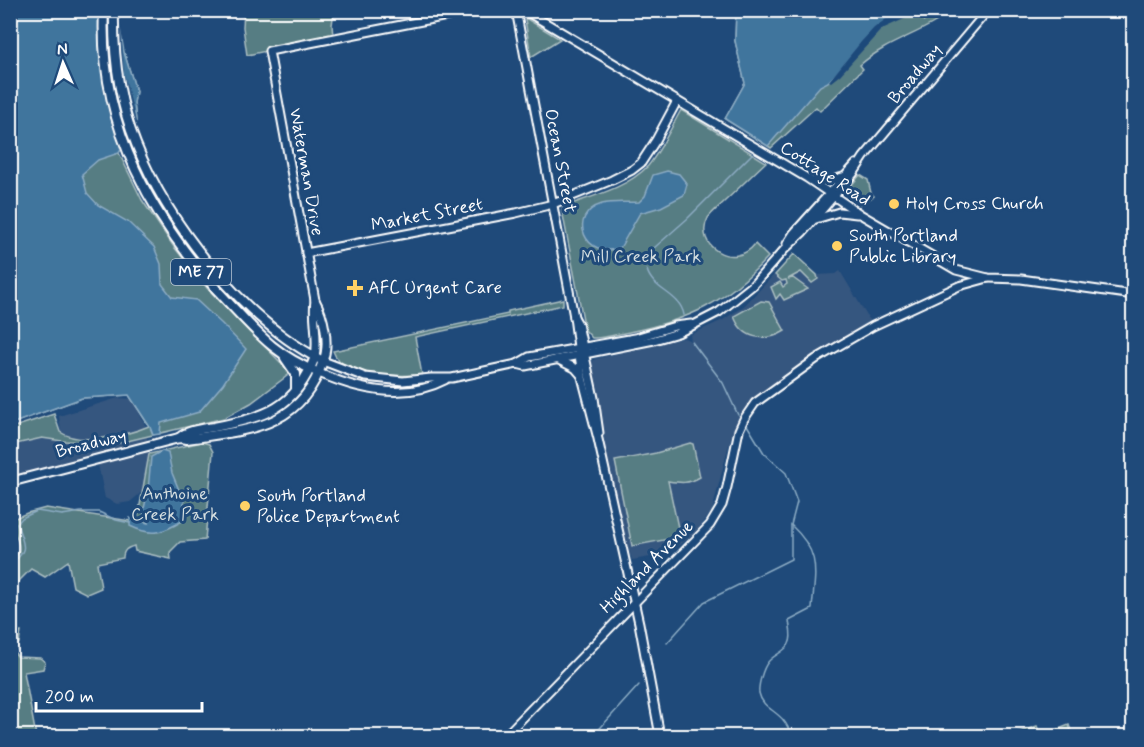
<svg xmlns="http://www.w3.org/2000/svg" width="1144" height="747" font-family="Mynerve,sans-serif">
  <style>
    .built { fill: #36567f }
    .green { fill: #577d83; stroke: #abbec1; stroke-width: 1.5 }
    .water { fill: #40749d; stroke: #8cacc4; stroke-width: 1.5 }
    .pier { fill: #1f4a7a }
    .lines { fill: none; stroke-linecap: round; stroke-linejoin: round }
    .stream { stroke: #8cacc4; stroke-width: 1.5 }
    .secondary-casing { stroke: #fff; stroke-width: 11 }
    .primary-casing { stroke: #fff; stroke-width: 12 }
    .secondary { stroke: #1f4a7a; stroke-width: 7 }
    .primary { stroke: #1f4a7a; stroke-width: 8 }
    .poi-dot { fill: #ffd166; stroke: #1f4a7a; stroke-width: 2 }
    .labels { text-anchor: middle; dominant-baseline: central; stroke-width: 6; stroke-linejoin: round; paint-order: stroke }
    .shield { fill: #1f4a7a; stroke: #bcc9d7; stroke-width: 1.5 }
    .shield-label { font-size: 16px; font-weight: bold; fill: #fff }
    .street-label { font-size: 18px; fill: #fff; stroke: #1f4a7a }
    .poi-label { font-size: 18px; fill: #fff; stroke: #1f4a7a; text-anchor: start }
    .park-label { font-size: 18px; fill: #d5dee0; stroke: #1f4a7a }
  </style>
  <rect width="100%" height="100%" fill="#1f4a7a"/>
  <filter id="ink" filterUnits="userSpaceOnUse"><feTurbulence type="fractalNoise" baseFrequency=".0167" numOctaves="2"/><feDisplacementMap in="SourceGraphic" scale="12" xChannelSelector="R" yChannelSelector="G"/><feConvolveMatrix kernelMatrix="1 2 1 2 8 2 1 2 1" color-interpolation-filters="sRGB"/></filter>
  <g filter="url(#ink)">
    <g class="built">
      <path d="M 794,254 L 817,275 L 836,274 L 840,271 L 870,321 L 818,353 L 756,397 L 746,407 L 739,417 L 728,448 L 712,511 L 696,532 L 668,554 L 632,560 L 617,513 L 605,449 L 602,417 L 591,362 L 595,359 L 684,338 L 691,341 L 690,335 L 723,320 L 744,306 Z"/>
      <path d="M 118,398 L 132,399 L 146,427 L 149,454 L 143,491 L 130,502 L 117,504 L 105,498 L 98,464 L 33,480 L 11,489 L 10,445 L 42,438 L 62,441 L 59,416 Z"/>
    </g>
    <g class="green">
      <path d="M 11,11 L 124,52 L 136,91 L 134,103 L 136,121 L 119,153 L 142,200 L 174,247 L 207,288 L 291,373 L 251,403 L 224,418 L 119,443 L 62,441 L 42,438 L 11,445 L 11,428 L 54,414 L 60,432 C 80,446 128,435 149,426 L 129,395 L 82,398 L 11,424 Z"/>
      <path d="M 244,11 L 334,11 L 332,25 L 333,37 L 247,55 L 243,27 Z"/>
      <path d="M 736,11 L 918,14 L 930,11 L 923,21 L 940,11 L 952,11 C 923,34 888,40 860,65 L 863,69 L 820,111 L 816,107 L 771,148 L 725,119 L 745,83 L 735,41 Z"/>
      <path d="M 525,19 L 527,19 L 560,39 L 531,57 Z"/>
      <path d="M 681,110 L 766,162 C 752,175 739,188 725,201 C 720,206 712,212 708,218 C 693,246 734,271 755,244 L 768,257 C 725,303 690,320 629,332 C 617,334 604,339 592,338 L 585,330 L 562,210 L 565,206 C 593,196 627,188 648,166 C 661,150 671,128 681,110 Z"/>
      <path d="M 860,175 L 868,180 L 871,193 L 874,196 L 861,204 L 845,193 Z"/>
      <path d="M 794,254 L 817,275 L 818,279 L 812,283 L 801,272 L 788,279 L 793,278 L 808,289 L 784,300 L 780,294 L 776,299 L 771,287 L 780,282 L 783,287 L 787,284 L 786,280 L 782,281 L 775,275 Z"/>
      <path d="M 563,299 L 563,305 L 415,337 L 422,375 C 397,376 343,378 333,351 L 508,314 L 508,311 Z"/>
      <path d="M 761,301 L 769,302 L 785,331 C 765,343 742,339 734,316 Z"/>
      <path d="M 202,442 L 209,444 L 213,452 L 205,540 L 180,542 L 170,552 L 171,559 L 135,551 L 134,546 C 127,548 123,550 123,558 L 97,563 L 101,588 L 87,594 L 73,587 L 68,561 L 45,577 L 31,569 L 11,589 L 10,563 C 27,549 16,541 12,525 L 15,518 L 27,513 L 46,508 L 137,522 L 149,454 Z"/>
      <path d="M 690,443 L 693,444 L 700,477 C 688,484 681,483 668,481 L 680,537 L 632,546 L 615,461 L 656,453 Z"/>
      <path d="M 21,632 L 19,643 L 14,652 L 18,657 L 40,658 L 45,662 L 43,669 L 24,672 L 36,736 L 16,736 L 11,727 L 11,633 Z"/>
      <path d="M 1069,725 L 1073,736 L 1008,736 L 1037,726 L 1041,736 Z"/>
    </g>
    <g class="water">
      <path d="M 11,11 L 117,11 L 124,52 L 136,91 L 134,103 L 136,121 L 119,153 L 98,160 L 82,174 L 87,193 L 98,205 L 128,222 L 154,247 L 161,264 L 162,284 L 172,297 L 196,300 L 222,324 L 246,349 L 223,384 L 199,412 L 161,423 L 160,434 L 153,435 L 150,427 L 129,395 L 82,398 L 11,424 Z"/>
      <path d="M 736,11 L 921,11 L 888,22 L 828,82 L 820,86 L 768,146 L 725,119 L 745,83 L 735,41 Z"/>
      <path d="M 667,171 L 679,174 L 687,184 L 684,195 L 661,207 L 640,213 L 620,248 C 585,260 566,215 602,204 C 614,201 627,203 639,202 L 645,196 L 653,175 Z"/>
      <path d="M 162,451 L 168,453 L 172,473 L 184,502 L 184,520 C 162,533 153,537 130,526 L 130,518 L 148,523 L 143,513 L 148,491 L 151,457 Z"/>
    </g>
    <g class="pier">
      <path d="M 120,10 L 124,74 L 137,126 L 122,154 L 110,119 L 103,90 L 98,27 L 99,11 Z"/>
      <path d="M 924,10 L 882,29 L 840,75 L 831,82 L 829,81 L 861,42 L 874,28 L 886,19 L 895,16 L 908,12 Z"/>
    </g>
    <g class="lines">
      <g class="stream">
        <path d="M 645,263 L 646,255 L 687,219 L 752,154"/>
        <path d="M 647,270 C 653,291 680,293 684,315"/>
        <path d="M 692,342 L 723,383 L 738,415"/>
        <path d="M 10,565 C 30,549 24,546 17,524 L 22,518 L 37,511 L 62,515 L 81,512 L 99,512 L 116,520 L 130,523"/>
        <path d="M 667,643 L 704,602 L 791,559 L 791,525 L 797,502 L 786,473 L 764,453 L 747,425"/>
        <path d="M 593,736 L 639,685"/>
        <path d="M 791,736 C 785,710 763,712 759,693 C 758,685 763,668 768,662 C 773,655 785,652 789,644 C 793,637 790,628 789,621 L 812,609 C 815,571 822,554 791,525"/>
      </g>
      <defs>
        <g id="secondary">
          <path d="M 516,10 L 574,317 L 582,377 L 598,439 L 639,623 L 660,736"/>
          <path d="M 524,10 L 807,178 L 860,214 L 956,270 L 988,278 L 1021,279 L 1134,295"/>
          <path d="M 813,181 L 832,180 L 843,177"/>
          <path d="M 816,219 L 839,212 L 857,214"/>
          <path d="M 787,244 L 794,233 L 856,164"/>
          <path d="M 306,253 L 516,213 L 553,204 L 612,180 L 632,170 L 641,163 L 656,140 L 677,101"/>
          <path d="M 315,300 C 324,316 330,343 323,361 L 365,377 L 403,381 L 431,378 L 452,378 L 517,364 L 529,357 L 635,338 L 675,326 L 691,324"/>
          <path d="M 574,317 L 578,324 L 594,398 L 599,433"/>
          <path d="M 315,357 C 319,337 312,319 315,300 L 269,51 L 478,10"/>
          <path d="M 557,359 L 575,368 L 582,376"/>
          <path d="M 517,364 L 525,366 L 654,340 L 678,333 L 719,312 L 753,285 L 784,250 L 803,232 L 853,174 L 864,157 L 988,10"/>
          <path d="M 319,373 C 358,390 405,401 445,380"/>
          <path d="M 505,736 L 710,525 L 722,505 L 727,487 L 739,430 L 744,419 L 755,403 L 816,359 L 873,326 L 959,286 L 988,278"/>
        </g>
        <g id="primary">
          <path d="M 104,10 C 98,126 152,222 230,304 C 261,337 276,355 319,373"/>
          <path d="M 285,358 L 296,374 L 296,390"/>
          <path d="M 179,438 C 188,430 202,429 214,427 C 265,417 295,409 315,357"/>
          <path d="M 10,482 L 171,440 L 179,438 L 187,439 C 247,430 301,429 323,361 C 245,322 168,224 136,144 C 119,102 113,56 114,10"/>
        </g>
      </defs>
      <use href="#secondary" class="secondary-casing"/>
      <use href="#primary" class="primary-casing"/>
      <use href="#secondary" class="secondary"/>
      <use href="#primary" class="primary"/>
    </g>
  </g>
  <g class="poi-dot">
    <circle cx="894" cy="204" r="6"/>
    <circle cx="837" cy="246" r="6"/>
    <path d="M352 279h6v6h6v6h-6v6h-6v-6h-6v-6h6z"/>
    <circle cx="245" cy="506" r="6"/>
  </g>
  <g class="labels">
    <rect class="shield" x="171" y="259" width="60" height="26" rx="4.5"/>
    <g class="shield-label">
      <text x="201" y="272">ME 77</text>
    </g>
    <g class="street-label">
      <text transform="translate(915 74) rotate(-50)">Broadway</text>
      <text transform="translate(560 161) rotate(79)">Ocean Street</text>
      <text transform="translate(306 172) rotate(80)">Waterman Drive</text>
      <text transform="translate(825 174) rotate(33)">Cottage Road</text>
      <text transform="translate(427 215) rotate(-11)">Market Street</text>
      <text transform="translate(91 444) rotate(-14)">Broadway</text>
      <text transform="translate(647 567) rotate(-45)">Highland Avenue</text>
    </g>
    <g class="poi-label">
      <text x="906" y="204">Holy Cross Church</text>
      <text x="849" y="236">South Portland<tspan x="849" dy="21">Public Library</tspan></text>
      <text x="368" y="288">AFC Urgent Care</text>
      <text x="257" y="496">South Portland<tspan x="257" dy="21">Police Department</tspan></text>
    </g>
    <g class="park-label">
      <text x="641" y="257">Mill Creek Park</text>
      <text x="175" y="494">Anthoine<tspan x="175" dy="21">Creek Park</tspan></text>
    </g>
  </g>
  <rect width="1144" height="747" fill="none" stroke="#1f4a7a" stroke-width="36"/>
  <rect x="18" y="18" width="1108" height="711" fill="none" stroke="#fff" stroke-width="2" filter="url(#ink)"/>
  <g transform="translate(63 63) rotate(357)" stroke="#1f4a7a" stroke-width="4.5" paint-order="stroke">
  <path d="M0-4.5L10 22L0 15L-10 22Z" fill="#ffffff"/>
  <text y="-9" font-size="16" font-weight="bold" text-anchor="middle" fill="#ffffff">N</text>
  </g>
  <path d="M36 702v9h166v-9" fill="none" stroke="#ffffff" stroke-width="3"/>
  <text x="45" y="702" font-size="18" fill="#ffffff" stroke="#1f4a7a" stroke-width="4.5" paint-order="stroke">200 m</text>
</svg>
